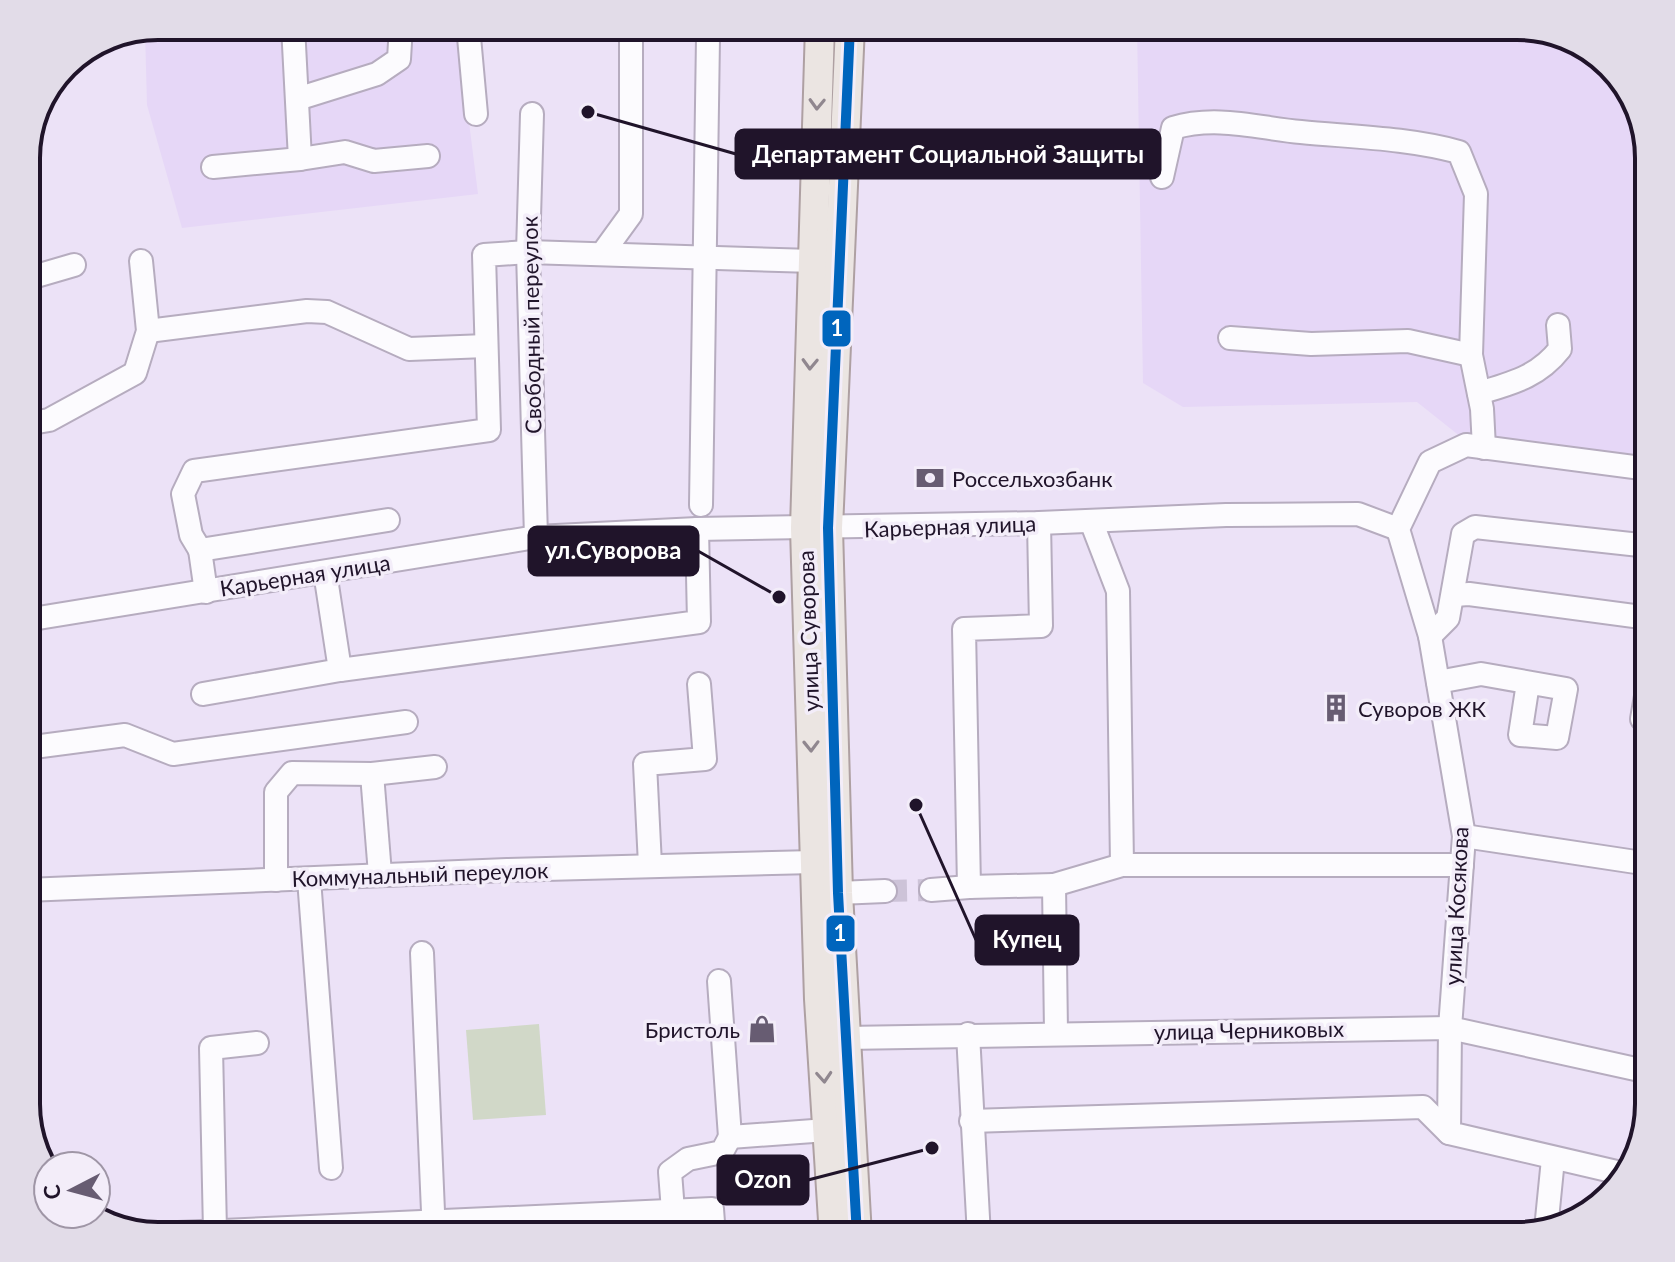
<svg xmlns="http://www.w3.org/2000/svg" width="1675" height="1262" font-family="Lato,sans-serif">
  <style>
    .built { fill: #e6d7f7 }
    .green { fill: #d1d8c8 }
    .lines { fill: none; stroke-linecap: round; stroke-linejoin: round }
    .minor-tunnel { stroke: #cdc3d8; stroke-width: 22; stroke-dasharray: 22 11; stroke-linecap: butt }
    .minor-casing { stroke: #b6acbf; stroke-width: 26 }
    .major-casing { stroke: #aea0a2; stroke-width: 32 }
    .minor { stroke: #fcfbfe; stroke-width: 22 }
    .major { stroke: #ebe5e2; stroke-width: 28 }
    .bus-1-casing { stroke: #f3edf9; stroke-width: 16 }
    .bus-1 { stroke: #0065bd; stroke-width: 10 }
    .oneway { stroke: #90878f }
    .labels { text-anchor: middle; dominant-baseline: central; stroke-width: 7; stroke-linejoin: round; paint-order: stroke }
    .street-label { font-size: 22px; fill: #20142a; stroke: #f3edf9 }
    .poi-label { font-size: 22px; fill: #20142a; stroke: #f3edf9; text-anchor: start }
    .rim { fill: none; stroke: #20142a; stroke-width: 4 }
    .leader { fill: none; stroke: #20142a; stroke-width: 3 }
    .callout-dot { fill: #20142a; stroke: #f3edf9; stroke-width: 3 }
    .callout { fill: #20142a; stroke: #20142a; stroke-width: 3 }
    .callout-label { font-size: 24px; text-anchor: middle; font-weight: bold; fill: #fff }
    .line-badge { stroke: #f3edf9; stroke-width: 3 }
    .badge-label { font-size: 22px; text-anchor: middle; font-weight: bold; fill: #fff }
  </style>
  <rect width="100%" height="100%" fill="#ece2f7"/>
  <g class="built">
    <path d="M 158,26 L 457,26 L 478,194 L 182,228 L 147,105 L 145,31 Z"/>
    <path d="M 1137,26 L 1517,26 L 1598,54 L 1636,100 L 1649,158 L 1649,465 L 1466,441 L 1417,402 L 1183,407 L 1143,383 Z"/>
  </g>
  <path class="green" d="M 539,1024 L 546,1115 L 473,1120 L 466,1030 Z"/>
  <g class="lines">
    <path class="minor-tunnel" d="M 885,891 L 931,890"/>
    <defs>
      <g id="minor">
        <path d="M 468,26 L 476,114"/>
        <path d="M 297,99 L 377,74 L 399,59 L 401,26"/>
        <path d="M 532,114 L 528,252 L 536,537"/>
        <path d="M 300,159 L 345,152 L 374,161 L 428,156"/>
        <path d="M 213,167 L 300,159 L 293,26"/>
        <path d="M 1162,177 L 1173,128 C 1216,115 1258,128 1301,132 C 1353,137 1408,138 1459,152 L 1476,194 L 1471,355 L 1482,409 L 1484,448"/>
        <path d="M 602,254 L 631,214 L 631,26"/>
        <path d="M 26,279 L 74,265"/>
        <path d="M 148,331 L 307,311 L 327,312 L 409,349 L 486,346"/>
        <path d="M 1230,338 L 1311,344 L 1408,341 L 1471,355"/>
        <path d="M 1479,393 C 1512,383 1538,377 1560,349 L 1558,325"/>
        <path d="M 26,424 L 49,420 L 135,373 L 148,331 L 141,261"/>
        <path d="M 701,505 L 708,38"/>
        <path d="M 388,520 L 200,550 L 191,535 L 183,494 L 194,471 L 489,430 L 484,255 L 528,252 L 813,261"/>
        <path d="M 1091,521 L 1118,591 L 1122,865"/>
        <path d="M 1039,523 L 1041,626 L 964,629 L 969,887 L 1054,885 L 1056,1032"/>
        <path d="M 200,550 L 206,592"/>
        <path d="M 1454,595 L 1469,594 L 1649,618"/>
        <path d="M 26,620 L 536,537 L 697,529 L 1039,523 L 1226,515 L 1358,514 L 1398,529"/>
        <path d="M 1430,636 L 1448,618 L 1463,534 L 1475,527 L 1649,546"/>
        <path d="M 340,670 L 699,622 L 697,529"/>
        <path d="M 1438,682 L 1481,674 L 1566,689 L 1557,738 L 1520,735 L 1528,683"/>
        <path d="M 203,694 L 340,670 L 325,572"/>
        <path d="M 1642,719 L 1649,679"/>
        <path d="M 26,748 L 125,735 L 173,754 L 406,722"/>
        <path d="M 372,774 L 380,874"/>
        <path d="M 1464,836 L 1649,864"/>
        <path d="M 650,865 L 645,764 L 705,759 L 699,684"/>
        <path d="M 309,879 L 331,1168"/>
        <path d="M 276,880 L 276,792 L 292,773 L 372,774 L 435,767"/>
        <path d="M 1054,885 L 1122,865 L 1462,865"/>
        <path d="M 26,890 L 507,870 L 814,862"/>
        <path d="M 931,890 L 969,887"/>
        <path d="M 838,893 L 885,891"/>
        <path d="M 422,953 L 434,1235"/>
        <path d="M 719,981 L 730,1137 L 827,1130"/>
        <path d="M 968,1034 L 979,1236"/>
        <path d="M 845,1038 L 1450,1028 L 1649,1072"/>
        <path d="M 971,1121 L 1423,1107 L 1449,1133"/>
        <path d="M 1625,1174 L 1449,1133 L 1450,1028 L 1464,836 L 1430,636 L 1398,529 L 1430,462 L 1466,445 L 1649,469"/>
        <path d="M 673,1211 L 670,1172 L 688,1159 L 722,1152 L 730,1137"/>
        <path d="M 1546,1229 L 1553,1159"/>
        <path d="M 215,1231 L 211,1048 L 257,1043"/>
        <path d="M 178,1233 L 712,1209 L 714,1236"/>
      </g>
      <g id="major">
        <path d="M 820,26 L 805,528 L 819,999 L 834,1236"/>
        <path d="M 850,26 L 828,528 L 838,893 L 857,1236"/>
      </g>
    </defs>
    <use href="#minor" class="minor-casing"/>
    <use href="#major" class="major-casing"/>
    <use href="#minor" class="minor"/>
    <use href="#major" class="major"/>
    <defs>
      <path id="bus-1" d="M 850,26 L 828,528 L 838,893 L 857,1236"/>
    </defs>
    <use href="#bus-1" class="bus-1-casing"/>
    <use href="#bus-1" class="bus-1"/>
  </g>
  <defs><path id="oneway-chevron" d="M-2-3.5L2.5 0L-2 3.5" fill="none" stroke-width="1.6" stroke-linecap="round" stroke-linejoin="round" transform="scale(2)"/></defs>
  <g class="oneway">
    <use href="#oneway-chevron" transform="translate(817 104) rotate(92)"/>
    <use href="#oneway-chevron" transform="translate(810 364) rotate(92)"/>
    <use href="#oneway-chevron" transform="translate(811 746) rotate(89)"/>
    <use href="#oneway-chevron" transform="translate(824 1077) rotate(86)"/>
  </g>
  <defs>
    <symbol id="bank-bare" viewBox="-9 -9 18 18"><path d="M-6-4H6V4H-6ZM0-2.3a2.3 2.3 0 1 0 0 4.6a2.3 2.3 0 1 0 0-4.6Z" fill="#675c72" stroke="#f3edf9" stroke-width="2.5" paint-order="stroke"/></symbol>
    <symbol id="building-bare" viewBox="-9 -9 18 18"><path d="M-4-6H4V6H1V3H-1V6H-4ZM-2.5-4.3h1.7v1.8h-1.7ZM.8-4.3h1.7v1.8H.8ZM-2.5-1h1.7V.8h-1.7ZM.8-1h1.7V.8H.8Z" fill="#675c72" stroke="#f3edf9" stroke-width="2.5" paint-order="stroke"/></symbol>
    <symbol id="shop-bare" viewBox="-9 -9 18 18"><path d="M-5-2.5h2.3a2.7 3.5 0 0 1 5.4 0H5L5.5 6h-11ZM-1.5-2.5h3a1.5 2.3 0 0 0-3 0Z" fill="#675c72" stroke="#f3edf9" stroke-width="2.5" paint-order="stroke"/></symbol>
  </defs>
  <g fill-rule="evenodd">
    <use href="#bank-bare" x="910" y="458" width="40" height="40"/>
    <use href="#building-bare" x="1316" y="688" width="40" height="40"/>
    <use href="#shop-bare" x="742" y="1009" width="40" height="40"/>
  </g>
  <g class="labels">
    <g class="street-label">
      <text transform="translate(531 325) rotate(-91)">Свободный переулок</text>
      <text transform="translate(950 526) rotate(-2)">Карьерная улица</text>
      <text transform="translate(305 575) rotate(-9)">Карьерная улица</text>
      <text transform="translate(808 631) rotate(-92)">улица Суворова</text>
      <text transform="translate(420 874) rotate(-2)">Коммунальный переулок</text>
      <text transform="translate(1456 906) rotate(-87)">улица Косякова</text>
      <text transform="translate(1249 1030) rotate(-1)">улица Черниковых</text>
    </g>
    <g class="poi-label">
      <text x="952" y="478">Россельхозбанк</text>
      <text x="1358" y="708">Суворов ЖК</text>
      <text x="740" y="1029" text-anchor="end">Бристоль</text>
    </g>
  </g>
  <path d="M0 0H1675V1262H0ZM158 40H1517A118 118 0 0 1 1635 158V1104A118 118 0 0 1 1517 1222H158A118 118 0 0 1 40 1104V158A118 118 0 0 1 158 40Z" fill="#e2dce8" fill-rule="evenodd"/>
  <path class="rim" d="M158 40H1517A118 118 0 0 1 1635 158V1104A118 118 0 0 1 1517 1222H158A118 118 0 0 1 40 1104V158A118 118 0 0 1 158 40Z"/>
  <path class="leader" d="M588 112L736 154M779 597L698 551M916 805L976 940M932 1148L808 1180"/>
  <g class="callout-dot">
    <circle cx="588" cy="112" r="8"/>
    <circle cx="779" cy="597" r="8"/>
    <circle cx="916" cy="805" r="8"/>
    <circle cx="932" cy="1148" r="8"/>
  </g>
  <g class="callout">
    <rect x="736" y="130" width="424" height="48" rx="8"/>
    <rect x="529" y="527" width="169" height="48" rx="8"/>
    <rect x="976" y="916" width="102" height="48" rx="8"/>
    <rect x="718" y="1156" width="90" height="48" rx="8"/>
  </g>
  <g class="callout-label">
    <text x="948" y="163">Департамент Социальной Защиты</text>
    <text x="613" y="559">ул.Суворова</text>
    <text x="1027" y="948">Купец</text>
    <text x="763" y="1188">Ozon</text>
  </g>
  <g class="line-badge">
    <rect x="821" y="309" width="31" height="39" rx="8" fill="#0065bd"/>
    <rect x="825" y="914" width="31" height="39" rx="8" fill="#0065bd"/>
  </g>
  <g class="badge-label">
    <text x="837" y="336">1</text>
    <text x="840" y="941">1</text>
  </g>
  <g transform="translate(72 1190) rotate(264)"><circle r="38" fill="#f3edf9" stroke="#9f96a6" stroke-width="2"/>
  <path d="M0-6L14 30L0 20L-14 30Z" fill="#675c72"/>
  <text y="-12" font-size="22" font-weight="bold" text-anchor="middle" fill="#20142a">С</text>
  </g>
</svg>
